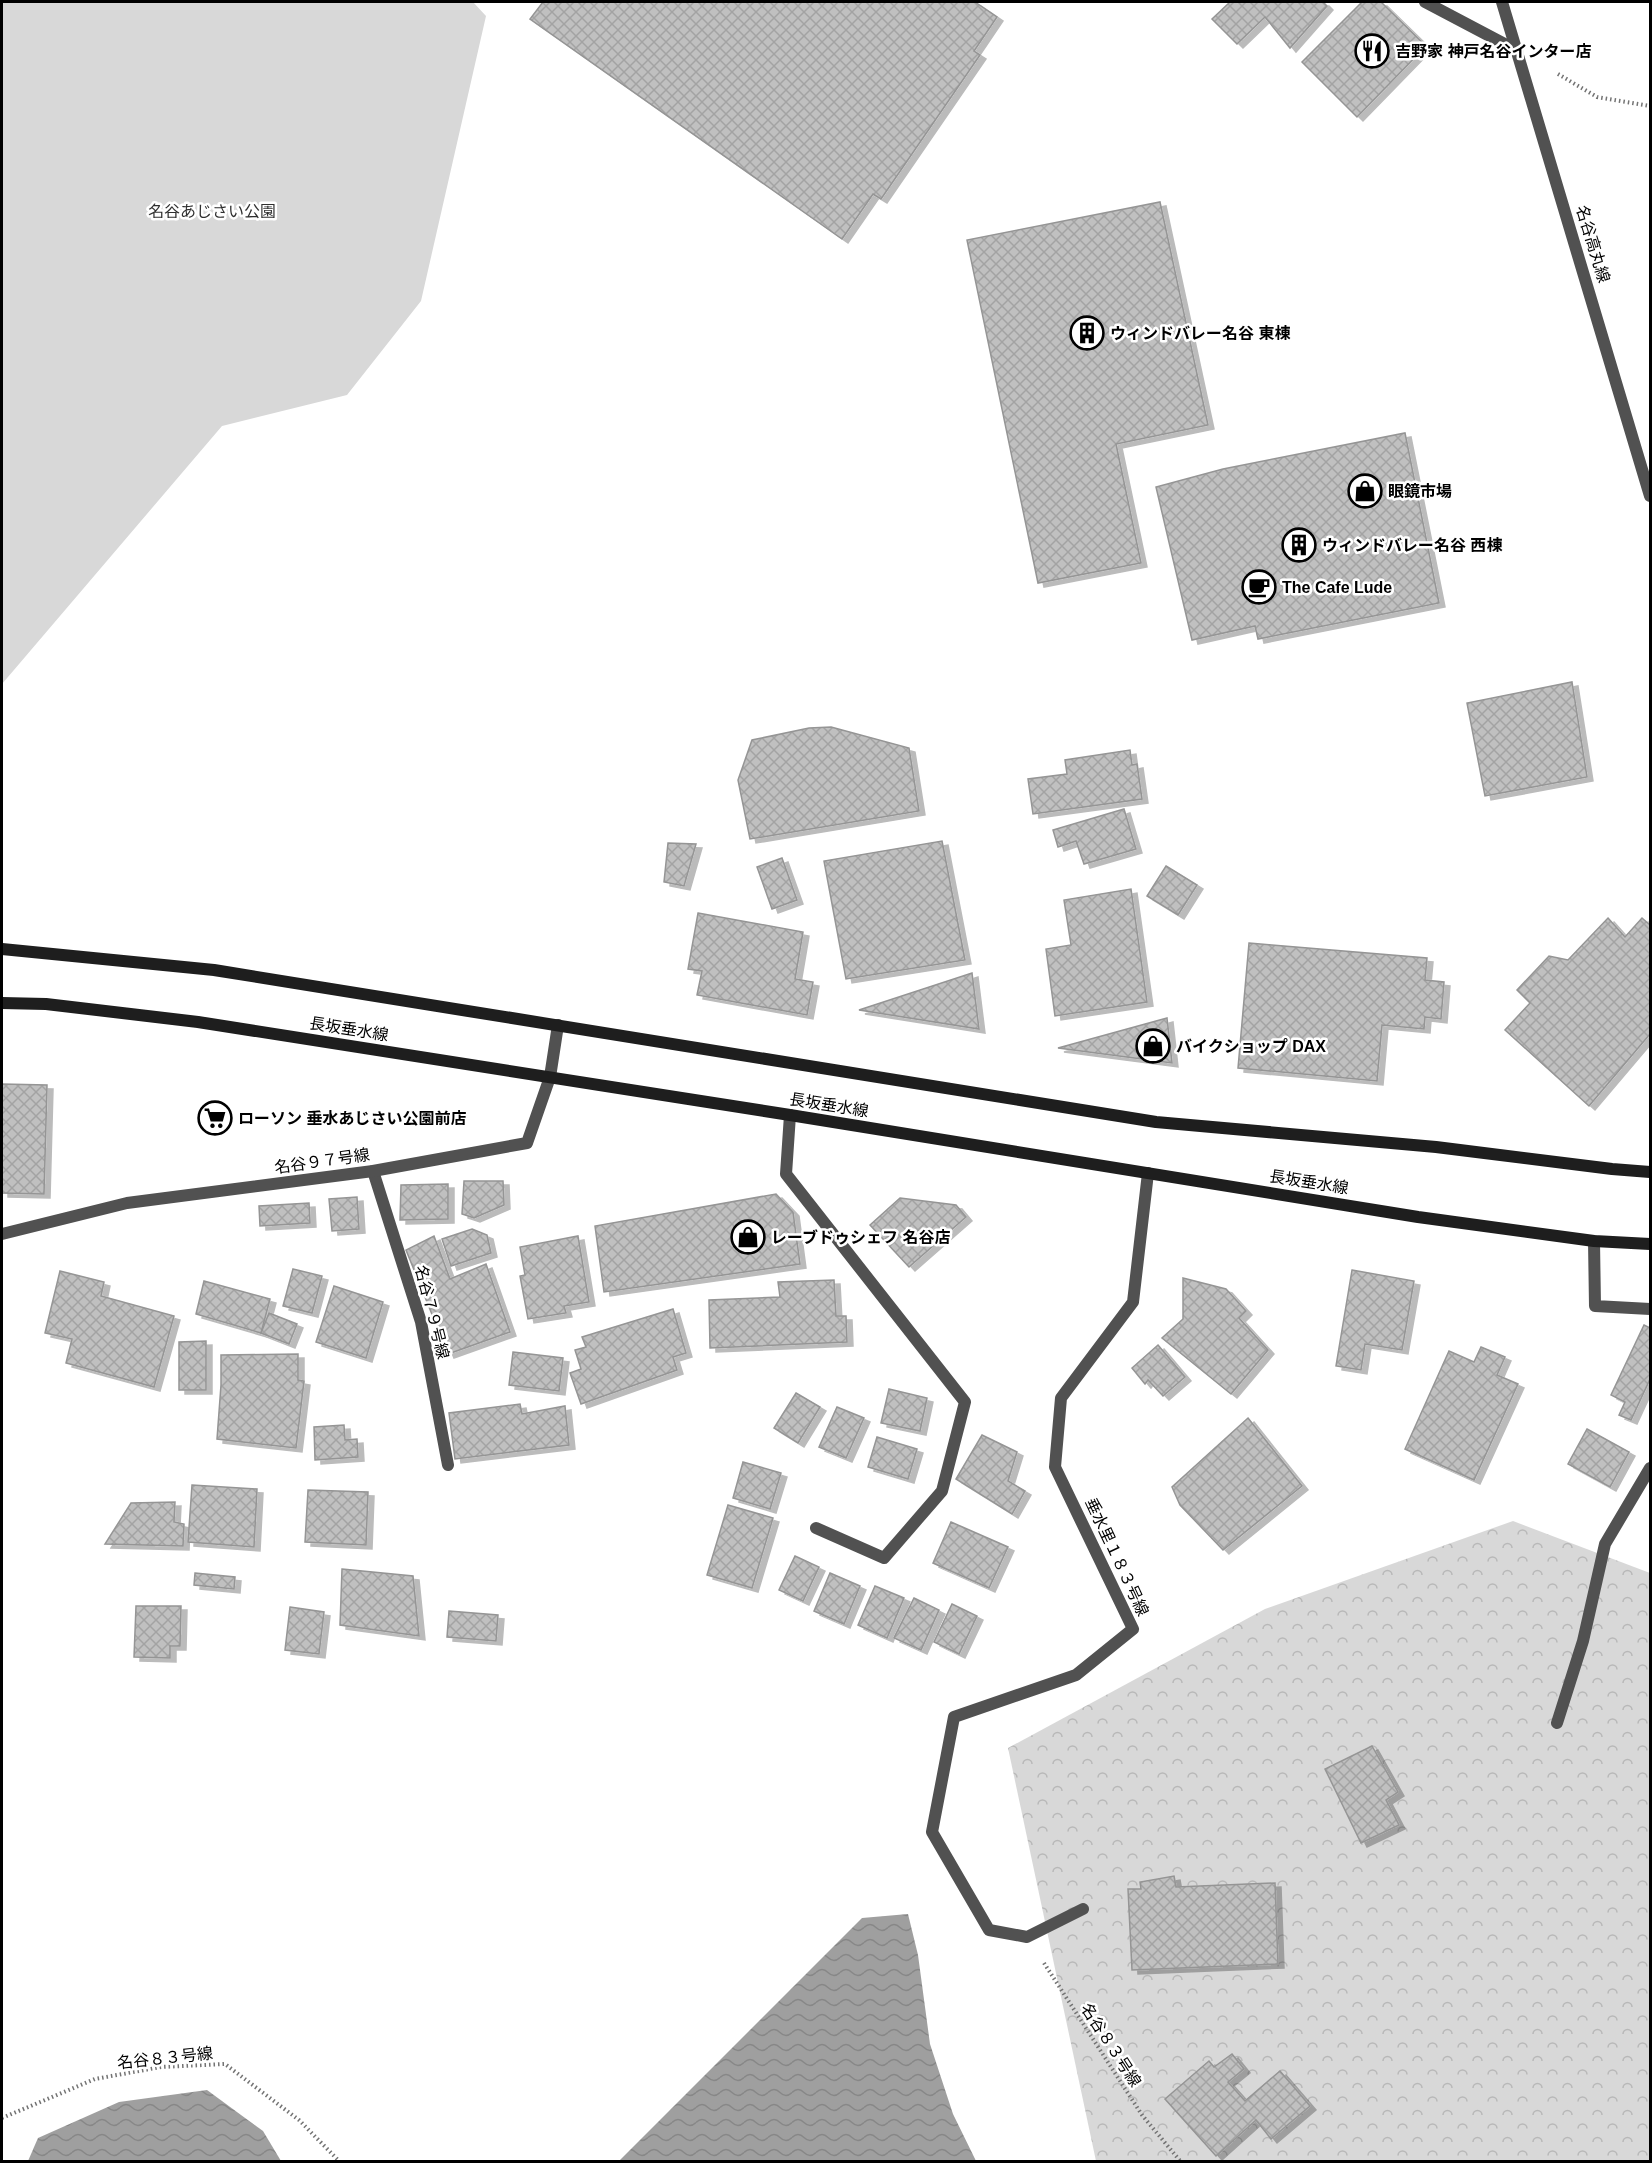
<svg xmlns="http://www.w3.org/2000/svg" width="1652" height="2163" font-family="Arial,'Noto Sans JP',sans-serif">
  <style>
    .forest { fill: url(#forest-crowns) }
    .green { fill: #d8d8d8 }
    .water { fill: url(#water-waves) }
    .building { fill: url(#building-cross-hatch); stroke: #959595; stroke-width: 1.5; filter: url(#shadow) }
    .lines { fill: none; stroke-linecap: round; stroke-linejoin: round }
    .path { stroke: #737373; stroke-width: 4; stroke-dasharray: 1.5 3; stroke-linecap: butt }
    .service { stroke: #515151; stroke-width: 12 }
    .minor { stroke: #515151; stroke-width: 12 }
    .tertiary { stroke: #515151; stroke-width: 12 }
    .secondary { stroke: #1e1e1e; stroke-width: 12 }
    .labels { text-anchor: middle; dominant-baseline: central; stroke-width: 5; stroke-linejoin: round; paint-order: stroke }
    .poi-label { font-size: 16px; font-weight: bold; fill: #000; stroke: #fff; text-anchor: start }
    .park-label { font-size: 16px; fill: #2f2f2f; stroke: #fff }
    .street-label { font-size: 16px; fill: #000; stroke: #fff }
  </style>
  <defs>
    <pattern id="forest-crowns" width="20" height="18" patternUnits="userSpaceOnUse" patternTransform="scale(1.5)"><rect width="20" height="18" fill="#d8d8d8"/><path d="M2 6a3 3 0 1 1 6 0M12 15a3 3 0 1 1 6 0" fill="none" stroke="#b8b8b8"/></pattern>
    <pattern id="water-waves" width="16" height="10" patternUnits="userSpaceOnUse" patternTransform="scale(1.5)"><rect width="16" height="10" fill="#9f9f9f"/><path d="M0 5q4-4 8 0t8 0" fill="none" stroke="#878787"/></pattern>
    <pattern id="building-cross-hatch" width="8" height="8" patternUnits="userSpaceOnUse" patternTransform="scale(1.5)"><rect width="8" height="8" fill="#c0c0c0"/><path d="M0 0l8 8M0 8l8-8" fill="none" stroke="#a3a3a3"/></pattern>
    <filter id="shadow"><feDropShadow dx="6" dy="4" stdDeviation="0" flood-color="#0004"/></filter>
  </defs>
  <rect width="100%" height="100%" fill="#fff"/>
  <path class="forest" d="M 1513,1521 L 1650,1573 L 1650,2161 L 1096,2161 L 1008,1748 L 1265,1609 Z"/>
  <path class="green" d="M 2,2 L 473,2 L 486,16 L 421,301 L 347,395 L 222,426 L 2,684 Z"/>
  <g class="water">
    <path d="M 908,1914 L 918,1955 L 930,2044 L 953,2114 L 976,2161 L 619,2161 L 862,1918 Z"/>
    <path d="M 207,2090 L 263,2131 L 281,2161 L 28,2161 L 38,2138 L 119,2102 Z"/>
  </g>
  <g class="building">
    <path d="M 543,2 L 975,2 L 997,17 L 974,51 L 980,55 L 881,199 L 873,194 L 842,239 L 530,19 Z"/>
    <path d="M 1230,2 L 1323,2 L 1327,6 L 1290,48 L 1265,17 L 1237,44 L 1212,19 Z"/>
    <path d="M 1362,2 L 1381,2 L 1426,46 L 1357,117 L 1302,62 Z"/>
    <path d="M 1160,202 L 1208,425 L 1116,444 L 1141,563 L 1038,583 L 967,240 Z"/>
    <path d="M 1405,433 L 1439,603 L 1258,639 L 1255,626 L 1192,640 L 1156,487 L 1223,469 Z"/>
    <path d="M 1572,682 L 1587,777 L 1485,796 L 1467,703 Z"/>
    <path d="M 831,727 L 909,748 L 919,811 L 750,839 L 738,780 L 752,740 L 809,728 Z"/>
    <path d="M 1130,750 L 1132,765 L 1137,764 L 1142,799 L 1033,814 L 1028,779 L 1067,774 L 1065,760 Z"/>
    <path d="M 1124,809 L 1136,849 L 1084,864 L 1076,841 L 1058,847 L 1053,830 Z"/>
    <path d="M 942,841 L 965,960 L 846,979 L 824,861 Z"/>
    <path d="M 668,843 L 696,844 L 684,886 L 664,882 Z"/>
    <path d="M 782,858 L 797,900 L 772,909 L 757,867 Z"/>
    <path d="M 1166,866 L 1197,885 L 1178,915 L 1147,896 Z"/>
    <path d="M 1131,889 L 1147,1002 L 1055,1016 L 1046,949 L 1071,945 L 1064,900 Z"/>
    <path d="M 698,913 L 803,932 L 795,979 L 813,982 L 807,1015 L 697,995 L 702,971 L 688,969 Z"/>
    <path d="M 1608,918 L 1625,937 L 1642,918 L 1650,925 L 1650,1034 L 1589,1106 L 1505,1030 L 1530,1003 L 1517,990 L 1549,956 L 1568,960 Z"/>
    <path d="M 1249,943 L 1427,958 L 1425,980 L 1444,982 L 1441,1019 L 1425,1017 L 1424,1029 L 1382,1025 L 1377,1081 L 1238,1068 Z"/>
    <path d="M 972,973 L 979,1029 L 859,1010 Z"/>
    <path d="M 1167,1018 L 1172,1063 L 1058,1048 Z"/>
    <path d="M 2,1084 L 47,1085 L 44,1194 L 2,1193 Z"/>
    <path d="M 464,1181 L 503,1181 L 504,1205 L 474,1218 L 462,1214 Z"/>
    <path d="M 448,1184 L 448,1219 L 400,1220 L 401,1185 Z"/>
    <path d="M 776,1194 L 793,1212 L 800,1264 L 604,1292 L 595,1226 Z"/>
    <path d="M 357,1197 L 359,1229 L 332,1231 L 329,1199 Z"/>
    <path d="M 900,1198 L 956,1205 L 966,1217 L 909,1267 L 870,1225 Z"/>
    <path d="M 309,1203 L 310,1223 L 260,1226 L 259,1206 Z"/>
    <path d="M 472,1229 L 487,1235 L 491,1253 L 451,1266 L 442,1239 Z"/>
    <path d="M 434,1236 L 450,1279 L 486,1264 L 510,1332 L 448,1354 L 406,1250 Z"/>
    <path d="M 578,1236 L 589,1302 L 564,1306 L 566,1313 L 528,1319 L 520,1276 L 525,1275 L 520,1247 Z"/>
    <path d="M 293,1269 L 322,1276 L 312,1313 L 283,1306 Z"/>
    <path d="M 1352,1270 L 1414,1281 L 1402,1350 L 1365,1344 L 1361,1370 L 1336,1366 Z"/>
    <path d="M 60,1271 L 104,1282 L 101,1296 L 174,1316 L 154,1387 L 66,1363 L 72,1339 L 45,1333 Z"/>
    <path d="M 1183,1278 L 1226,1289 L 1246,1311 L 1239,1318 L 1268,1350 L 1231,1394 L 1162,1338 L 1183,1319 Z"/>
    <path d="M 834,1280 L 836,1316 L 846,1316 L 847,1342 L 710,1348 L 709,1300 L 780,1297 L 778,1282 Z"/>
    <path d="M 204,1281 L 270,1299 L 261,1333 L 196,1314 Z"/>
    <path d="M 334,1286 L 383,1302 L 366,1358 L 316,1342 Z"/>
    <path d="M 673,1309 L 686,1353 L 673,1357 L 677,1370 L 581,1404 L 570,1373 L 581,1369 L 575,1350 L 586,1347 L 582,1337 Z"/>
    <path d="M 269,1313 L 297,1324 L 289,1344 L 261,1333 Z"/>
    <path d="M 1644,1325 L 1650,1328 L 1650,1379 L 1631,1420 L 1619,1415 L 1625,1402 L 1611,1395 Z"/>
    <path d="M 206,1341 L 206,1390 L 179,1390 L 179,1342 Z"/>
    <path d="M 1158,1345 L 1185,1377 L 1163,1396 L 1148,1380 L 1145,1384 L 1132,1368 Z"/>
    <path d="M 1481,1347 L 1505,1357 L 1497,1375 L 1518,1384 L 1474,1480 L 1405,1449 L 1449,1351 L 1474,1362 Z"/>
    <path d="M 513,1352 L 563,1358 L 559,1391 L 509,1385 Z"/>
    <path d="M 298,1354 L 298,1380 L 304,1381 L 296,1448 L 217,1439 L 221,1385 L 221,1355 Z"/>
    <path d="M 889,1389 L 927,1398 L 920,1431 L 881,1423 Z"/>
    <path d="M 796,1393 L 820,1407 L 798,1443 L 774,1428 Z"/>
    <path d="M 520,1404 L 522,1414 L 565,1406 L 569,1445 L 455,1459 L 449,1413 Z"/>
    <path d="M 837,1407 L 864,1418 L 846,1458 L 819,1447 Z"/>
    <path d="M 1248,1418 L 1302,1486 L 1223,1550 L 1180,1505 L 1172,1487 Z"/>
    <path d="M 344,1425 L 345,1440 L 357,1439 L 358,1457 L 315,1460 L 314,1427 Z"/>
    <path d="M 1587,1429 L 1629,1452 L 1610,1487 L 1568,1464 Z"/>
    <path d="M 982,1435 L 1017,1452 L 1008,1481 L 1025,1491 L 1012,1514 L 956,1479 Z"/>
    <path d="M 877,1437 L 917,1449 L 908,1479 L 868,1467 Z"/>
    <path d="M 743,1462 L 781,1473 L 770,1509 L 733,1498 Z"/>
    <path d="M 192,1485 L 257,1489 L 254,1547 L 188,1542 Z"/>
    <path d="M 308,1490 L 368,1492 L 366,1545 L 305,1542 Z"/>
    <path d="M 175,1502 L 174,1522 L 184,1524 L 183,1546 L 105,1544 L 131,1503 Z"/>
    <path d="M 728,1505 L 773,1518 L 752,1588 L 707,1575 Z"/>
    <path d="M 951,1522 L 1008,1547 L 989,1588 L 933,1563 Z"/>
    <path d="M 795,1556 L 819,1567 L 803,1601 L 779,1590 Z"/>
    <path d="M 342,1569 L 413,1576 L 419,1636 L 340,1625 Z"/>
    <path d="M 195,1573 L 235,1577 L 234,1589 L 194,1585 Z"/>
    <path d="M 830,1573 L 860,1586 L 844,1624 L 814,1611 Z"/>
    <path d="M 875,1586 L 904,1598 L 887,1638 L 858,1625 Z"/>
    <path d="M 914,1598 L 939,1610 L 921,1650 L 894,1638 Z"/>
    <path d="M 952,1604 L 977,1616 L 959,1654 L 934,1642 Z"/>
    <path d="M 136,1606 L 181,1606 L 180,1646 L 170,1646 L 170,1658 L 134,1657 Z"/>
    <path d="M 290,1607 L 324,1612 L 319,1654 L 285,1650 Z"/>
    <path d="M 449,1611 L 498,1615 L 496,1641 L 447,1637 Z"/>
    <path d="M 1372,1746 L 1398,1792 L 1386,1800 L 1399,1825 L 1361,1843 L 1325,1769 Z"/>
    <path d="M 1174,1876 L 1176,1887 L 1275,1883 L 1278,1964 L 1132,1970 L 1128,1889 L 1141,1889 L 1140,1882 Z"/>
    <path d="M 1232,2054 L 1244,2069 L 1228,2082 L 1245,2101 L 1280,2071 L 1310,2106 L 1271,2139 L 1256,2120 L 1216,2156 L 1165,2099 L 1209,2061 L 1214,2067 Z"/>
  </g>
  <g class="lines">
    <g class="path">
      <path d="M 1558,74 L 1597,97 L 1650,106"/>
      <path d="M 1044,1963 L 1142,2115 L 1181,2162"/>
      <path d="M 2,2118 L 95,2079 L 161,2067 L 225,2064 L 299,2120 L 340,2162"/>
    </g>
    <g class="service">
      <path d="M 790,1115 L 786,1174 L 965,1402 L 942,1491 L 884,1558 L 816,1528"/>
      <path d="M 373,1171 L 421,1322 L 448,1465"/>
      <path d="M 1594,1241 L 1595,1306 L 1650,1309"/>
      <path d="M 1557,1723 L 1583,1641 L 1605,1544 L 1650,1468"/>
    </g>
    <g class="minor">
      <path d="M 1425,2 L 1518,51"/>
      <path d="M 2,1234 L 127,1203 L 373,1171 L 527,1143 L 550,1077 L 558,1025"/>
      <path d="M 1083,1909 L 1027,1937 L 989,1930 L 932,1832 L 954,1717 L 1076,1675 L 1133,1629 L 1055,1467 L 1061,1398 L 1133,1302 L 1148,1173"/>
    </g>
    <path class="tertiary" d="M 1502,2 L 1650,496"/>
    <g class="secondary">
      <path d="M 2,949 L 214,970 L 1156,1122 L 1436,1147 L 1612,1169 L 1650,1172"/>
      <path d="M 2,1003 L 46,1004 L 198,1022 L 790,1115 L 1418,1217 L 1594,1241 L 1650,1244"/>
    </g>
  </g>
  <defs>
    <symbol id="restaurant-ring" viewBox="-11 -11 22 22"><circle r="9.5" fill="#fff" stroke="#000" stroke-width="1.5"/><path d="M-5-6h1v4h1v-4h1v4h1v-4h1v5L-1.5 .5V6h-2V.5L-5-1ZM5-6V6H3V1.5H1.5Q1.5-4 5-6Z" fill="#000"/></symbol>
    <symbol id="building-ring" viewBox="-11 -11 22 22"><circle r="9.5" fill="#fff" stroke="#000" stroke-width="1.5"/><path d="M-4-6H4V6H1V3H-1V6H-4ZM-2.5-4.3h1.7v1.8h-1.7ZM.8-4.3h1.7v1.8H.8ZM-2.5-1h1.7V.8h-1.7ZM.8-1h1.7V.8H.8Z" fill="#000"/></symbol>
    <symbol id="shop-ring" viewBox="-11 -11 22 22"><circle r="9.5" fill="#fff" stroke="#000" stroke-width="1.5"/><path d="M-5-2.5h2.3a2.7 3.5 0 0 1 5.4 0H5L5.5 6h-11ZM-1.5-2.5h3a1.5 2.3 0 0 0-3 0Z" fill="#000"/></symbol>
    <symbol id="cafe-ring" viewBox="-11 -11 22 22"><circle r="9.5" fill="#fff" stroke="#000" stroke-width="1.5"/><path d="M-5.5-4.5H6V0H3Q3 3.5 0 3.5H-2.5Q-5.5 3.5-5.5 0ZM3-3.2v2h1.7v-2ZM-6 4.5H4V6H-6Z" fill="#000"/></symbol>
    <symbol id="supermarket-ring" viewBox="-11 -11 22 22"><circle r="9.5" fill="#fff" stroke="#000" stroke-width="1.5"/><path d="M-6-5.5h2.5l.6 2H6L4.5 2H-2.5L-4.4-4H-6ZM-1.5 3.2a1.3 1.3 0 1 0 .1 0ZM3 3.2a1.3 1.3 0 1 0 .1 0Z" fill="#000"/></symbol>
  </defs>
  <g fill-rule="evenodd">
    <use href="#restaurant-ring" x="1353" y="32" width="38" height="38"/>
    <use href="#building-ring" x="1068" y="314" width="38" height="38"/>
    <use href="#shop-ring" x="1346" y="472" width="38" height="38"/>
    <use href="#building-ring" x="1280" y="526" width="38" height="38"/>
    <use href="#cafe-ring" x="1240" y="568" width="38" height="38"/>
    <use href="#shop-ring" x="1134" y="1027" width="38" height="38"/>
    <use href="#supermarket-ring" x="196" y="1099" width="38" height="38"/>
    <use href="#shop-ring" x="729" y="1218" width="38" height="38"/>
  </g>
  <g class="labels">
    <g class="poi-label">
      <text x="1395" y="51">吉野家 神戸名谷インター店</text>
      <text x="1110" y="333">ウィンドバレー名谷 東棟</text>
      <text x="1388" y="491">眼鏡市場</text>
      <text x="1322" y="545">ウィンドバレー名谷 西棟</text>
      <text x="1282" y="587">The Cafe Lude</text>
      <text x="1176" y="1046">バイクショップ DAX</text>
      <text x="238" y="1118">ローソン 垂水あじさい公園前店</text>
      <text x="771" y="1237">レーブドゥシェフ 名谷店</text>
    </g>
    <g class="park-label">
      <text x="212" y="211">名谷あじさい公園</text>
    </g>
    <g class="street-label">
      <text transform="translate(1593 244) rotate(73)">名谷高丸線</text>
      <text transform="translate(349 1029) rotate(9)">長坂垂水線</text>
      <text transform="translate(829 1105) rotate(9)">長坂垂水線</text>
      <text transform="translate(322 1161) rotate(-8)">名谷９７号線</text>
      <text transform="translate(1309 1182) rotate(9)">長坂垂水線</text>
      <text transform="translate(432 1312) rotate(76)">名谷７９号線</text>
      <text transform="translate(1117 1557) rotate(65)">垂水里１８３号線</text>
      <text transform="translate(1111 2045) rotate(57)">名谷８３号線</text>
      <text transform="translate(165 2058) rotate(-6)">名谷８３号線</text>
    </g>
  </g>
  <rect width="1652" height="2163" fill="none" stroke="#000000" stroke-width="6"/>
</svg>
